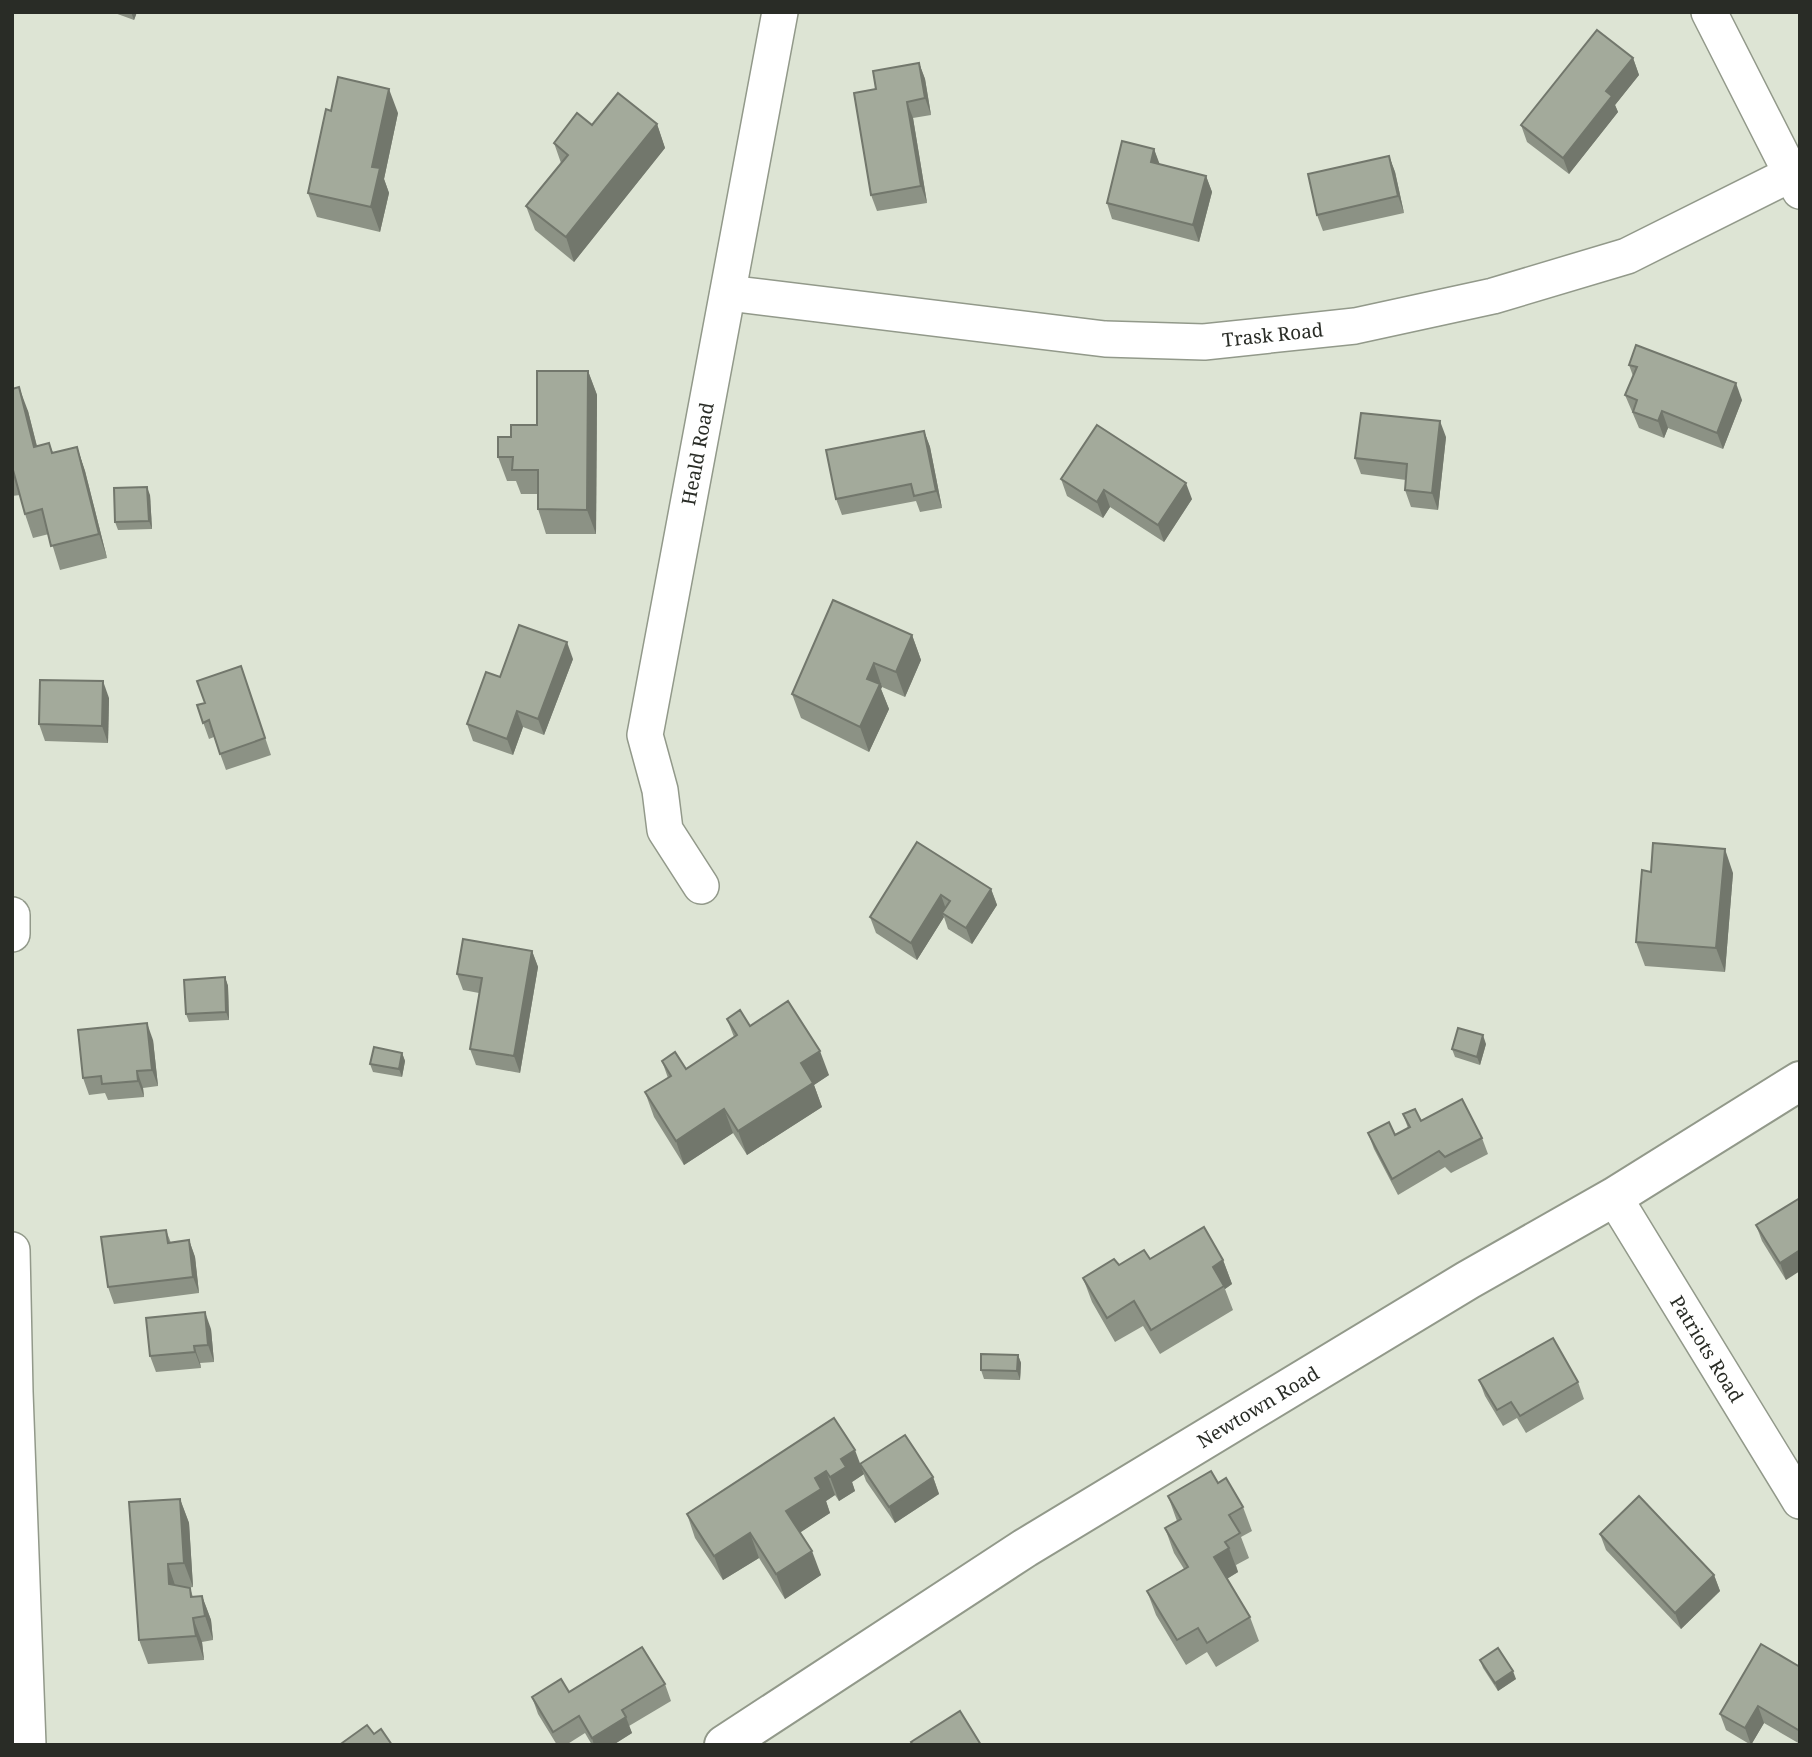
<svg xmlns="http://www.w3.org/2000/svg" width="1812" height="1757" font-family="'Noto Serif',serif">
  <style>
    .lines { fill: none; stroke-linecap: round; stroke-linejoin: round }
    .minor-casing { stroke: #92998a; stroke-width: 38 }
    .tertiary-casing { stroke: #92998a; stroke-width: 42 }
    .minor { stroke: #fff; stroke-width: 35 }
    .tertiary { stroke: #fff; stroke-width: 38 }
    .wall { fill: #8c9285 }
    .shaded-wall { fill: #72776c }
    .building { fill: #a3aa9b; stroke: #72776c; stroke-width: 2 }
    .labels { text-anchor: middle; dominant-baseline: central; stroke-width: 7; stroke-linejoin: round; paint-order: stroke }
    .street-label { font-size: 19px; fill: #292c26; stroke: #fff }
  </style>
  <rect width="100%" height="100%" fill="#dde4d4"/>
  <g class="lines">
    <defs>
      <g id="minor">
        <path d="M 1709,12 L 1800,191"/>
        <path id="s1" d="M 728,293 L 1105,339 L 1204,342 L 1355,326 L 1493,296 L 1627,256 L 1791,174"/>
        <path id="s2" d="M 701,886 L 665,830 L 660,790 L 645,735 L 780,12"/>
        <path d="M 12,915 L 12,934"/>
        <path id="s3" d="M 1614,1197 L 1800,1501"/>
        <path d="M 12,1250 L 15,1392 L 28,1745"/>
      </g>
      <g id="tertiary">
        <path id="s4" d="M 724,1745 L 1025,1548 L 1468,1280 L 1614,1197 L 1800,1081"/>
      </g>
    </defs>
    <use href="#minor" class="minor-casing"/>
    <use href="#tertiary" class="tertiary-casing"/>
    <use href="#minor" class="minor"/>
    <use href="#tertiary" class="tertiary"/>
  </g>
  <g class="wall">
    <path d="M 112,12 L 137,12 L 134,20 Z"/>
    <path d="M 1633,58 L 1639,75 L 1615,105 L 1618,112 L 1569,174 L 1527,142 L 1521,125 Z"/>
    <path d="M 919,63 L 925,79 L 931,115 L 913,118 L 927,203 L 877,211 L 871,195 L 876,89 Z"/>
    <path d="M 331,111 L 398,113 L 384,179 L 389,193 L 380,232 L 317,217 L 308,193 Z"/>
    <path d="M 657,124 L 665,148 L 574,262 L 535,230 L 526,206 L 561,163 L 554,143 Z"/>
    <path d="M 1154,149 L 1159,164 L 1206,176 L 1212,192 L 1199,242 L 1112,219 L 1107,203 Z"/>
    <path d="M 1389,156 L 1395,172 L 1404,213 L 1323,231 L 1317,215 Z"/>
    <path d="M 1629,365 L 1742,400 L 1723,449 L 1668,428 L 1664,438 L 1639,428 L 1625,395 L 1633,376 Z"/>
    <path d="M 588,371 L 597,395 L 596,534 L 546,534 L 538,509 L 538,494 L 521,494 L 516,481 L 507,481 L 498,457 L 511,437 L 537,425 Z"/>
    <path d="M 12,389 L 28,411 L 37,446 L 49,443 L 53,453 L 77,447 L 85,471 L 107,558 L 60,570 L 49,534 L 33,538 L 25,514 L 20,495 L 12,496 Z"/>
    <path d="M 924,431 L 930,447 L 942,508 L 920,512 L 916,501 L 842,515 L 836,499 Z"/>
    <path d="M 1446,437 L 1438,510 L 1411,507 L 1405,490 L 1406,480 L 1361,474 L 1355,458 Z"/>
    <path d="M 1061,479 L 1192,499 L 1164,542 L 1110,507 L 1103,518 L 1067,496 Z"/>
    <path d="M 150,495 L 152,529 L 118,530 L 115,522 Z"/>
    <path d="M 912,635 L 921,660 L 905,697 L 882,687 L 881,689 L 889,709 L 869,752 L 801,718 L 792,694 Z"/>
    <path d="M 573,659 L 544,735 L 523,727 L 513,755 L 473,741 L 467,724 L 500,677 Z"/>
    <path d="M 241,666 L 271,755 L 226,770 L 214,737 L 209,739 L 197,705 L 205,703 Z"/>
    <path d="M 109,698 L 108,743 L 45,741 L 39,724 Z"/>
    <path d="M 917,842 L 991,889 L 997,905 L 972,944 L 948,929 L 944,917 L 917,960 L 876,933 L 870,917 Z"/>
    <path d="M 1651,872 L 1733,873 L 1725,972 L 1645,966 L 1636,942 Z"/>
    <path d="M 532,951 L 538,967 L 520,1073 L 476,1065 L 470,1049 L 479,993 L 463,990 L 457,974 Z"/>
    <path d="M 225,977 L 228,986 L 229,1020 L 189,1022 L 186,1014 Z"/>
    <path d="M 727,1019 L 750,1026 L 829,1075 L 814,1085 L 822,1107 L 747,1155 L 733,1133 L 684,1165 L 654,1117 L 645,1092 L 668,1078 L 662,1061 L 686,1069 L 734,1037 Z"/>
    <path d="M 153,1040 L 158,1086 L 143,1088 L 144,1097 L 108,1100 L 105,1093 L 89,1095 L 83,1078 Z"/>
    <path d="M 1486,1044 L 1480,1065 L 1455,1057 L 1452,1049 Z"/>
    <path d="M 402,1053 L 405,1061 L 402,1077 L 373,1072 L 370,1064 Z"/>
    <path d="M 1403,1114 L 1421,1121 L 1482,1138 L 1488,1154 L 1451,1173 L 1445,1167 L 1398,1195 L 1374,1149 L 1368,1133 L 1395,1135 L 1408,1128 Z"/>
    <path d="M 1800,1198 L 1786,1280 L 1762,1241 L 1756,1225 Z"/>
    <path d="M 166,1230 L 171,1243 L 189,1240 L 195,1257 L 199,1293 L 114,1304 L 108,1287 Z"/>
    <path d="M 1150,1259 L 1223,1260 L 1232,1284 L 1225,1289 L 1233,1310 L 1160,1354 L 1143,1326 L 1115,1342 L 1092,1302 L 1083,1278 L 1119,1265 Z"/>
    <path d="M 211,1329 L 214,1362 L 200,1363 L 201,1368 L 156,1372 L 150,1356 Z"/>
    <path d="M 1018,1355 L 1021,1363 L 1020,1380 L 984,1379 L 981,1370 Z"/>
    <path d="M 1479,1380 L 1578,1382 L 1584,1399 L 1526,1433 L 1517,1418 L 1503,1426 L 1485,1396 Z"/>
    <path d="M 834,1418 L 864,1474 L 852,1482 L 855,1491 L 839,1501 L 835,1495 L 826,1501 L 830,1513 L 800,1532 L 821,1575 L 785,1599 L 759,1558 L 723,1580 L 695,1538 L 687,1514 Z"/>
    <path d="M 860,1464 L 933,1477 L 939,1494 L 895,1523 L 866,1481 Z"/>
    <path d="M 1218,1483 L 1243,1507 L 1252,1531 L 1241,1537 L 1249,1558 L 1236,1565 L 1238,1572 L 1227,1579 L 1250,1617 L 1259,1641 L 1216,1667 L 1207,1652 L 1186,1665 L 1156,1615 L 1147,1591 L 1184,1569 L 1174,1553 L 1165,1528 L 1177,1521 L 1168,1496 Z"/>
    <path d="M 180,1499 L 189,1523 L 193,1587 L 187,1588 L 190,1588 L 193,1597 L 202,1596 L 211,1620 L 213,1640 L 202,1642 L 204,1660 L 148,1664 L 139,1640 Z"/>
    <path d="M 1600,1534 L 1714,1575 L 1720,1591 L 1681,1629 L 1606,1550 Z"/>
    <path d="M 1480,1660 L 1516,1679 L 1498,1691 L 1483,1668 Z"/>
    <path d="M 1800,1667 L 1800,1744 L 1764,1723 L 1751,1745 L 1726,1730 L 1720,1714 Z"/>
    <path d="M 665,1684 L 671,1701 L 629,1726 L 632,1733 L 613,1745 L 592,1745 L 585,1733 L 566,1745 L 557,1745 L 538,1714 L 532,1697 L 569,1692 Z"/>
  </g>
  <g class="shaded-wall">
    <path d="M 131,12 L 137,12 L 134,20 Z"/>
    <path d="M 1633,58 L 1639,75 L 1615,105 L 1618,112 L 1569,174 L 1563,158 L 1606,91 Z"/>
    <path d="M 919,63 L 925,79 L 931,115 L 925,98 Z"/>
    <path d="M 389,89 L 398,113 L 384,179 L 389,193 L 380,232 L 371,207 L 372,167 Z"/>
    <path d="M 907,102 L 913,118 L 927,203 L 921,186 Z"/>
    <path d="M 657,124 L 665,148 L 574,262 L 566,237 Z"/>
    <path d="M 1154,149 L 1160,165 L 1151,162 Z"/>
    <path d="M 1389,156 L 1395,172 L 1404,213 L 1398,196 Z"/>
    <path d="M 1206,176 L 1212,192 L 1199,242 L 1193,225 Z"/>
    <path d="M 588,371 L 597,395 L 596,534 L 587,510 Z"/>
    <path d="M 1736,383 L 1742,400 L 1723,449 L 1717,433 Z"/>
    <path d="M 19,387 L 28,411 L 43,471 L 34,447 Z"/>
    <path d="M 1662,411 L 1668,428 L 1664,438 L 1658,421 Z"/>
    <path d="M 1440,421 L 1446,437 L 1438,510 L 1432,493 Z"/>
    <path d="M 924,431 L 930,447 L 942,508 L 936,491 Z"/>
    <path d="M 77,447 L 85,471 L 107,558 L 99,534 Z"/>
    <path d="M 1186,483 L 1192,499 L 1164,542 L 1158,525 Z"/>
    <path d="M 147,487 L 150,495 L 152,529 L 149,521 Z"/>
    <path d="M 1104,490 L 1110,507 L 1103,518 L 1097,502 Z"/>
    <path d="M 912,635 L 921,660 L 905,697 L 896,672 Z"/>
    <path d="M 567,642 L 573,659 L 544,735 L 538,719 Z"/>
    <path d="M 874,663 L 882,687 L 881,689 L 889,709 L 869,752 L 860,727 L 867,679 Z"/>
    <path d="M 103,681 L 109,698 L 108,743 L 102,726 Z"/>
    <path d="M 517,711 L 523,727 L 513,755 L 507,739 Z"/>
    <path d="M 1725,849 L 1733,873 L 1725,972 L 1716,948 Z"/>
    <path d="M 991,889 L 997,905 L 972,944 L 966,928 Z"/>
    <path d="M 941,895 L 947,912 L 942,913 L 944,917 L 917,960 L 911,943 Z"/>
    <path d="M 532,951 L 538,967 L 520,1073 L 514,1056 Z"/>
    <path d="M 225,977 L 228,986 L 229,1020 L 226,1012 Z"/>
    <path d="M 147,1023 L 153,1040 L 158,1086 L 152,1070 Z"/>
    <path d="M 1483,1035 L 1486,1044 L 1480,1065 L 1477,1057 Z"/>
    <path d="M 820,1051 L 829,1075 L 814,1085 L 822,1107 L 747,1155 L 738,1131 L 801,1063 Z"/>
    <path d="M 402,1053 L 405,1061 L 402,1077 L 399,1069 Z"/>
    <path d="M 137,1071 L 143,1088 L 144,1097 L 138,1081 Z"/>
    <path d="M 724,1109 L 733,1133 L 684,1165 L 676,1141 Z"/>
    <path d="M 189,1240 L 195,1257 L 199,1293 L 193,1277 Z"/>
    <path d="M 1800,1250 L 1800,1271 L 1786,1280 L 1780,1263 Z"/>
    <path d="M 1223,1260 L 1232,1284 L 1225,1289 L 1213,1267 Z"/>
    <path d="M 205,1312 L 211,1329 L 214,1362 L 208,1345 Z"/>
    <path d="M 194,1346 L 200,1363 L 201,1368 L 195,1352 Z"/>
    <path d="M 1018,1355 L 1021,1363 L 1020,1380 L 1017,1371 Z"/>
    <path d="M 855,1450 L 864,1474 L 852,1482 L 855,1491 L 839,1501 L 830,1477 L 841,1459 Z"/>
    <path d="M 826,1471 L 835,1495 L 826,1501 L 830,1513 L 795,1536 L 786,1511 L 815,1478 Z"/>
    <path d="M 933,1477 L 939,1494 L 895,1523 L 889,1507 Z"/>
    <path d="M 180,1499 L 189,1523 L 193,1587 L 184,1563 Z"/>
    <path d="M 750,1533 L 759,1558 L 723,1580 L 714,1556 Z"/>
    <path d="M 1229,1548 L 1238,1572 L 1223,1581 L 1214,1557 Z"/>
    <path d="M 812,1551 L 821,1575 L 785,1599 L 776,1574 Z"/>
    <path d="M 168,1564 L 176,1588 L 169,1584 Z"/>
    <path d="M 1714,1575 L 1720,1591 L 1681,1629 L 1675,1613 Z"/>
    <path d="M 202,1596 L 211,1620 L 213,1640 L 205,1616 Z"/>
    <path d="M 193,1618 L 202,1642 L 204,1660 L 196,1636 Z"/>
    <path d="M 1513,1671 L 1516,1679 L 1498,1691 L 1495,1683 Z"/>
    <path d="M 1758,1706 L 1764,1723 L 1751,1745 L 1745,1728 Z"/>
    <path d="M 626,1717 L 632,1733 L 613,1745 L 594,1745 L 592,1738 Z"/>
  </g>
  <g class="building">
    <path d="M 1597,30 L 1633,58 L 1606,91 L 1612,96 L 1563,158 L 1521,125 Z"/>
    <path d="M 919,63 L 925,98 L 907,102 L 921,186 L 871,195 L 854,93 L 876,89 L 873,71 Z"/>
    <path d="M 338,77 L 389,89 L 372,167 L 380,168 L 371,207 L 308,193 L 326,109 L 331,111 Z"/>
    <path d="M 618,93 L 657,124 L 566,237 L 526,206 L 568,155 L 554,143 L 577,113 L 592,125 Z"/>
    <path d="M 1122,141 L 1154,149 L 1151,162 L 1206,176 L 1193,225 L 1107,203 Z"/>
    <path d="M 1389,156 L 1398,196 L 1317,215 L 1308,174 Z"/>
    <path d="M 1636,345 L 1736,383 L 1717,433 L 1662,411 L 1658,421 L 1633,412 L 1637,400 L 1625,395 L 1637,367 L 1629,365 Z"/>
    <path d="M 537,371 L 588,371 L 587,510 L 538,509 L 538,470 L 512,470 L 513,457 L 498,457 L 498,437 L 511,437 L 511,425 L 537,425 Z"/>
    <path d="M 19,387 L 34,447 L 49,443 L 52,453 L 77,447 L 99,534 L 51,546 L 42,509 L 25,514 L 13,470 L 12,470 L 12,389 Z"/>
    <path d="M 1361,413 L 1440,421 L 1432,493 L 1405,490 L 1407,464 L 1355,458 Z"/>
    <path d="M 1097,425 L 1186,483 L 1158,525 L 1104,490 L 1097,502 L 1061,479 Z"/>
    <path d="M 924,431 L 936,491 L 914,496 L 911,484 L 836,499 L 826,450 Z"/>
    <path d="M 147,487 L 149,521 L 115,522 L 114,488 Z"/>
    <path d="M 833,600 L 912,635 L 896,672 L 874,663 L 867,679 L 880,684 L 860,727 L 792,694 Z"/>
    <path d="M 519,625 L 567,642 L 538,719 L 517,711 L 507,739 L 467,724 L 486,672 L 500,677 Z"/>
    <path d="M 241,666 L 265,738 L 220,754 L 209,720 L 203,723 L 197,705 L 205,703 L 197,681 Z"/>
    <path d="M 40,680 L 103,681 L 102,726 L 39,724 Z"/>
    <path d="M 917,842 L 991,889 L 966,928 L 942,913 L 950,901 L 941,895 L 911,943 L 870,917 Z"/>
    <path d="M 1653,843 L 1725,849 L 1716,948 L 1636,942 L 1642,870 L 1651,872 Z"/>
    <path d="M 463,939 L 532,951 L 514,1056 L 470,1049 L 482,978 L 457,974 Z"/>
    <path d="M 225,977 L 226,1012 L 186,1014 L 184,980 Z"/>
    <path d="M 788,1001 L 820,1051 L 801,1063 L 813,1083 L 738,1131 L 724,1109 L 676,1141 L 645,1092 L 671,1076 L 662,1061 L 675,1052 L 686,1069 L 737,1035 L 727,1019 L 740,1010 L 750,1026 Z"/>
    <path d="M 147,1023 L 152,1070 L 137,1071 L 138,1081 L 102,1084 L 101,1076 L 83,1078 L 78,1030 Z"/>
    <path d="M 1458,1028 L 1483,1035 L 1477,1057 L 1452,1049 Z"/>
    <path d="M 374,1047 L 402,1053 L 399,1069 L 370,1064 Z"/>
    <path d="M 1462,1099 L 1482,1138 L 1445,1157 L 1439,1151 L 1392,1179 L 1368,1133 L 1389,1122 L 1395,1135 L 1410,1127 L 1403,1114 L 1415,1109 L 1421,1121 Z"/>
    <path d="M 1800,1198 L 1800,1250 L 1780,1263 L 1756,1225 Z"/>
    <path d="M 1204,1227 L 1223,1260 L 1213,1267 L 1224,1286 L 1151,1330 L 1134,1301 L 1107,1318 L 1083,1278 L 1114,1259 L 1119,1265 L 1144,1250 L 1150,1259 Z"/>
    <path d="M 166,1230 L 168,1243 L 189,1240 L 193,1277 L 108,1287 L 101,1237 Z"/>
    <path d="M 205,1312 L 208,1345 L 194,1346 L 195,1352 L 150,1356 L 146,1318 Z"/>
    <path d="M 1553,1338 L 1578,1382 L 1520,1416 L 1511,1402 L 1497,1410 L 1479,1380 Z"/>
    <path d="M 981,1354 L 1018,1355 L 1017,1371 L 981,1370 Z"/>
    <path d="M 834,1418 L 855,1450 L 841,1459 L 846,1467 L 830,1477 L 826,1471 L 815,1478 L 821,1489 L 786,1511 L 812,1551 L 776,1574 L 750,1533 L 714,1556 L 687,1514 Z"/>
    <path d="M 905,1435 L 933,1477 L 889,1507 L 860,1464 Z"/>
    <path d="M 1211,1471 L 1218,1483 L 1226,1478 L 1243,1507 L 1229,1515 L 1240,1533 L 1225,1542 L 1229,1548 L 1214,1557 L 1250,1617 L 1207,1643 L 1198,1628 L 1177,1640 L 1147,1591 L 1188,1567 L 1165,1528 L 1181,1519 L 1168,1496 Z"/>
    <path d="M 1639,1496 L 1714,1575 L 1675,1613 L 1600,1534 Z"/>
    <path d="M 180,1499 L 184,1563 L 168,1564 L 169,1584 L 190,1588 L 191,1597 L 202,1596 L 205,1616 L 193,1618 L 196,1636 L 139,1640 L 129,1502 Z"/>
    <path d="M 1761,1644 L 1800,1667 L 1800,1731 L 1758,1706 L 1745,1728 L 1720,1714 Z"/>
    <path d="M 642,1647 L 665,1684 L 622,1710 L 626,1717 L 592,1738 L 579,1716 L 553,1732 L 532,1697 L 561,1679 L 569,1692 Z"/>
    <path d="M 1498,1648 L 1513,1671 L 1495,1683 L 1480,1660 Z"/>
    <path d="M 960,1711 L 981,1745 L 913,1745 L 911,1742 Z"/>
    <path d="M 367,1725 L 374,1734 L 381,1729 L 392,1745 L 344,1745 L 342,1743 Z"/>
  </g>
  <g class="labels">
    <g class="street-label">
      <text stroke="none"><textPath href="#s1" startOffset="548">Trask Road</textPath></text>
      <text stroke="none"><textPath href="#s2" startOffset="450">Heald Road</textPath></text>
      <text stroke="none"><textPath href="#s3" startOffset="178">Patriots Road</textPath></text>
      <text stroke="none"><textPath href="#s4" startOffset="632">Newtown Road</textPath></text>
    </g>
  </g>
  <rect width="1812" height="1757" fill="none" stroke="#292c26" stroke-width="28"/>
</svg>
